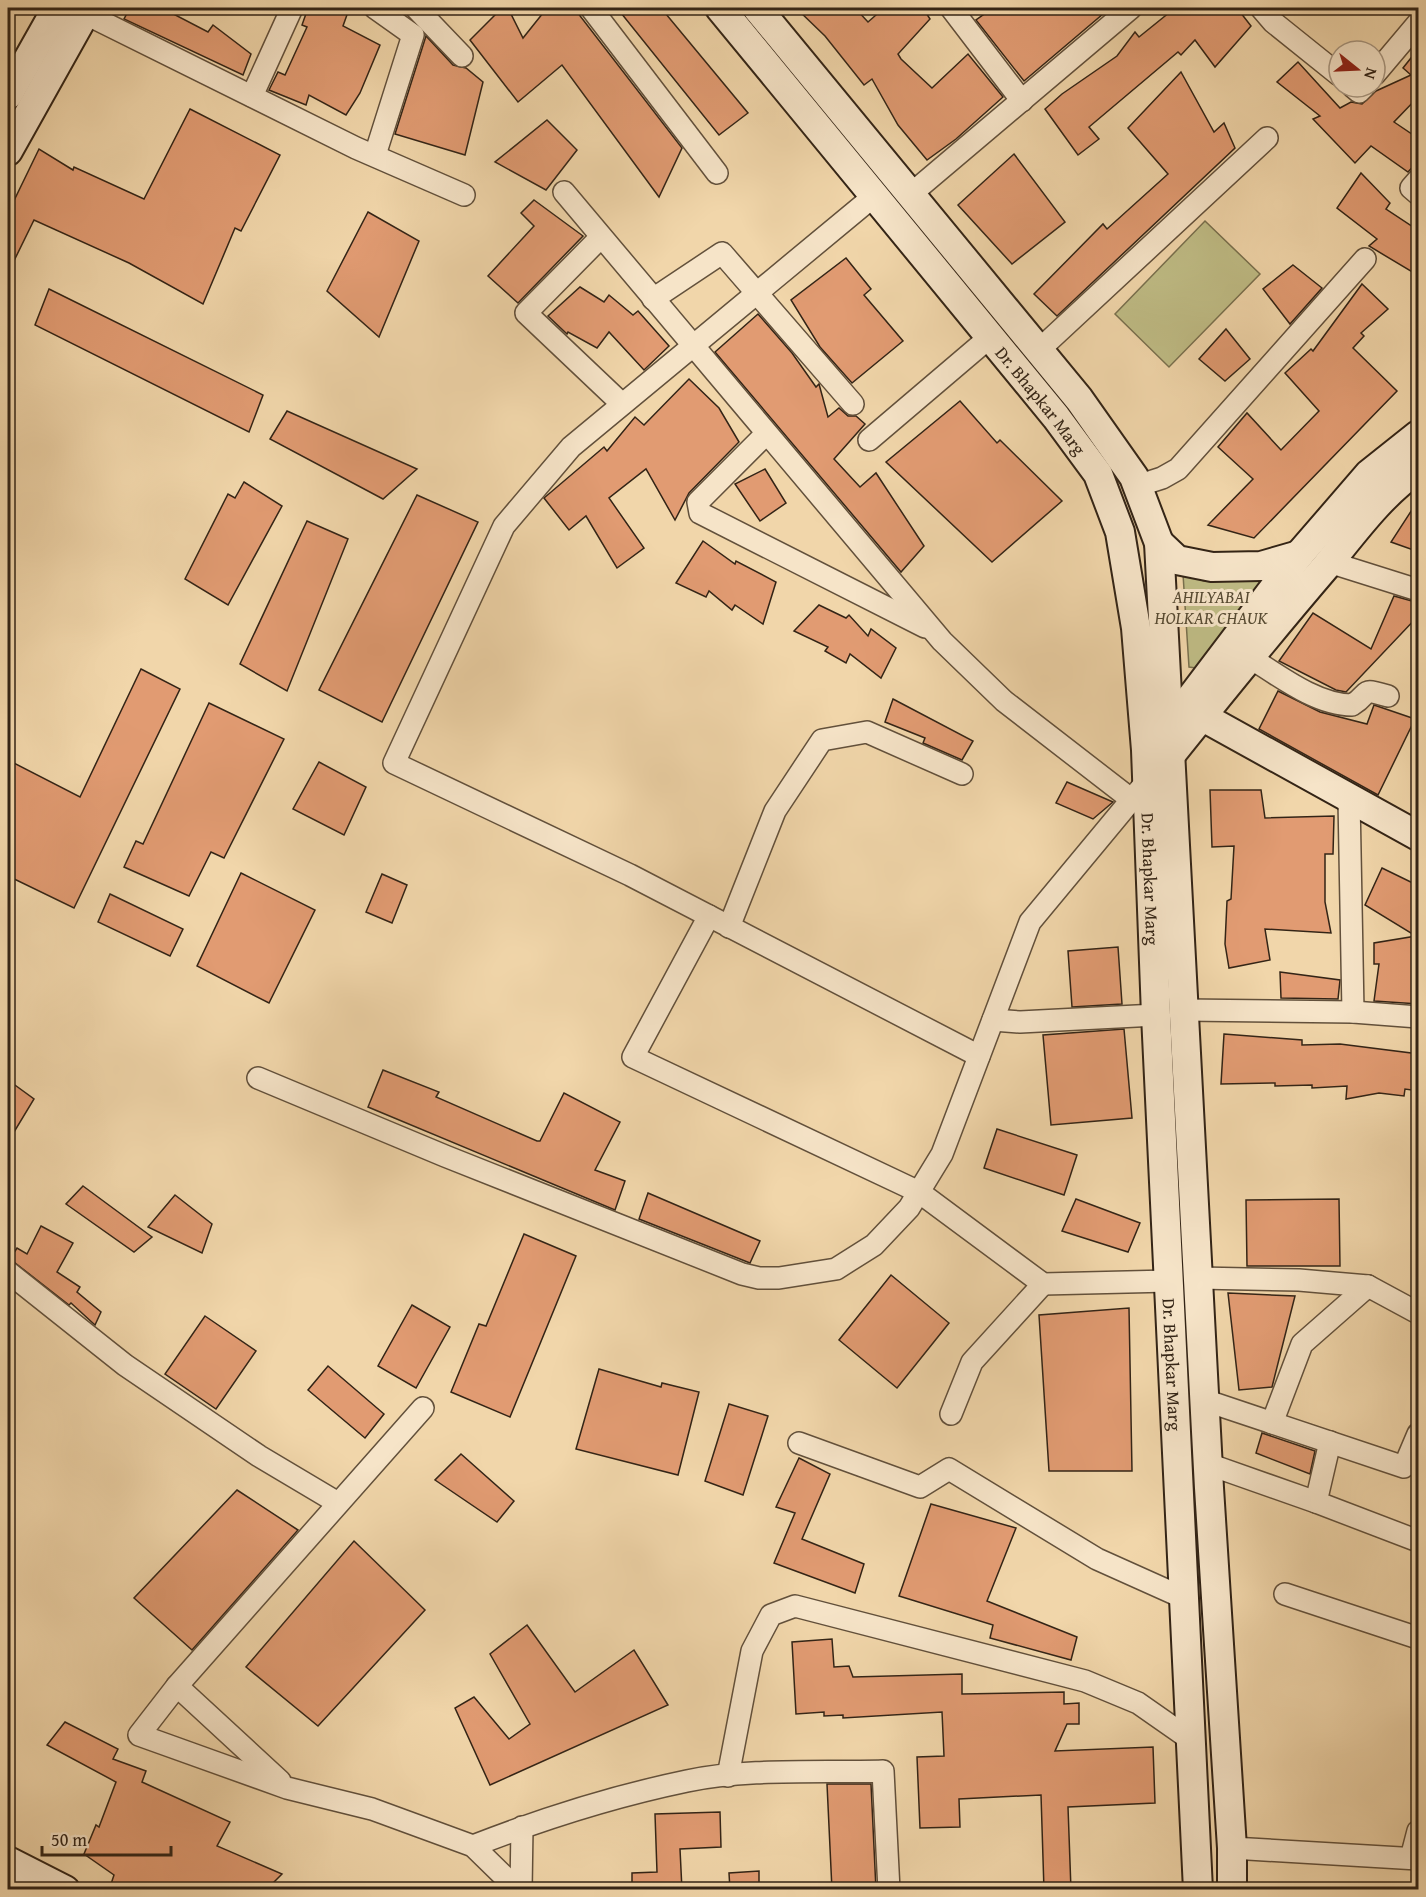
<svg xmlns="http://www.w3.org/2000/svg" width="1426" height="1897" font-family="'Gentium Book Plus',serif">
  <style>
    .green { fill: #bfbc85; stroke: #79704e; stroke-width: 1.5 }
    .building { fill: #e19b72; stroke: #332416; stroke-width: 1.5 }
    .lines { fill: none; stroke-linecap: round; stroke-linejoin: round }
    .street-casing { stroke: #62503b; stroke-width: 24 }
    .secondary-casing { stroke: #332416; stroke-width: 32 }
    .street { stroke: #f6e4c8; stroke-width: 21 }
    .secondary { stroke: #f6e4c8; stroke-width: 28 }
    .labels { text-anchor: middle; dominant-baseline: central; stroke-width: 6; stroke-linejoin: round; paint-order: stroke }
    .street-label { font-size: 18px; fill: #332416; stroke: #f6e4c8 }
    .park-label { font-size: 18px; font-style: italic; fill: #564a32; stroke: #f6e4c8 }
  </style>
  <rect width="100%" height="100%" fill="#f1d6aa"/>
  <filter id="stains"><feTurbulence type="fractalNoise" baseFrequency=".00333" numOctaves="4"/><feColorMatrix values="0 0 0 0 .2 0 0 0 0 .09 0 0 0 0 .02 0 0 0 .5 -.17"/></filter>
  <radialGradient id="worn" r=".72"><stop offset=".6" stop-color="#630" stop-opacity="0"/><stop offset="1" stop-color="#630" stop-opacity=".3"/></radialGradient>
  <g class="green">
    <path d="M 1205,221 L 1260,274 L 1169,367 L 1115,314 Z"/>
    <path d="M 1183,574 L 1204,581 L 1265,577 L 1196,668 L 1189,667 Z"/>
  </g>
  <g class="building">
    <path d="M 130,8 L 162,8 L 208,32 L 213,25 L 251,54 L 243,75 L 124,19 Z"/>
    <path d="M 308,8 L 337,8 L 348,12 L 343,26 L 380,45 L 360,93 L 346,115 L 309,95 L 306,105 L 269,90 L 278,72 L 285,75 L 307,27 L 302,25 Z"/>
    <path d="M 502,8 L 508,8 L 523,38 L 547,8 L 574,8 L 682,148 L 659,197 L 562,65 L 518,102 L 470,40 Z"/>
    <path d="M 617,8 L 661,8 L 748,113 L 719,135 Z"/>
    <path d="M 796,8 L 855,8 L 868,22 L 884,8 L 923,8 L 930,19 L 898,54 L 901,59 L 932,88 L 968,54 L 1003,97 L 956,139 L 927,160 L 898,125 L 872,79 L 864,85 L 825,36 Z"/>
    <path d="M 993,8 L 1110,8 L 1024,81 L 976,20 Z"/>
    <path d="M 1175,8 L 1237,8 L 1251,26 L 1215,67 L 1195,40 L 1181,55 L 1178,52 L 1089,127 L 1099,139 L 1078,155 L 1045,109 L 1062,94 L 1117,56 L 1135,32 L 1139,37 Z"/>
    <path d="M 426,36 L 453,65 L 466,68 L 483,82 L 465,155 L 395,134 Z"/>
    <path d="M 1419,48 L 1419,96 L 1394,122 L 1419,139 L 1419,160 L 1408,172 L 1371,146 L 1355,163 L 1313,119 L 1320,116 L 1277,82 L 1298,62 L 1340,108 L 1351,102 L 1362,104 L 1376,91 L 1411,75 L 1403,68 Z"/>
    <path d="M 1181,72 L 1214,132 L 1224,123 L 1235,148 L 1057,316 L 1034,294 L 1103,224 L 1107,229 L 1168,174 L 1128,128 Z"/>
    <path d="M 190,109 L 280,155 L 241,231 L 235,228 L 203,304 L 129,263 L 34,220 L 8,273 L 8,213 L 39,149 L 73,170 L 74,167 L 144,199 Z"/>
    <path d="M 547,120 L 577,150 L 546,190 L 495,162 Z"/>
    <path d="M 1014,154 L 1065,222 L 1012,264 L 958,205 Z"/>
    <path d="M 1361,173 L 1390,203 L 1386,209 L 1419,231 L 1419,276 L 1369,246 L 1377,239 L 1337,208 Z"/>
    <path d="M 534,200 L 583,236 L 518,303 L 488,276 L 534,226 L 521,213 Z"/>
    <path d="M 368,212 L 419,241 L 379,337 L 327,291 Z"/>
    <path d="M 846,258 L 871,289 L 864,295 L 903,341 L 852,383 L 820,347 L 791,300 Z"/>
    <path d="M 1293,265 L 1322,288 L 1290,324 L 1263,289 Z"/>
    <path d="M 1362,284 L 1388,309 L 1361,333 L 1364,336 L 1353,348 L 1397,391 L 1254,538 L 1208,525 L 1253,479 L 1218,447 L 1247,413 L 1281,450 L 1319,411 L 1285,373 L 1311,349 L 1313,351 Z"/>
    <path d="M 580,287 L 604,302 L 609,295 L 633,315 L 638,311 L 669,346 L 644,370 L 609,332 L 597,348 L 568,332 L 567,334 L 548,316 Z"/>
    <path d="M 49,289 L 263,395 L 249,432 L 35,325 Z"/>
    <path d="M 758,314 L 792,353 L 816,387 L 819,384 L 828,417 L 839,408 L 848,416 L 856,416 L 865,424 L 834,459 L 860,487 L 876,473 L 924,546 L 901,572 L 715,352 Z"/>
    <path d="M 1226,329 L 1250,359 L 1225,381 L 1199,359 Z"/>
    <path d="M 689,379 L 719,408 L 739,442 L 689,493 L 675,520 L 646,469 L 609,498 L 644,548 L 617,568 L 586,516 L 569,530 L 544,498 L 604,447 L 607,451 L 635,417 L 644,425 Z"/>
    <path d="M 960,401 L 997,443 L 1000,440 L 1062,501 L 992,562 L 886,462 Z"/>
    <path d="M 287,411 L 417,469 L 383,499 L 270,439 Z"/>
    <path d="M 765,469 L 786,503 L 760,521 L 735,484 Z"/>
    <path d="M 244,482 L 282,506 L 228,605 L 185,579 L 228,494 L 235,498 Z"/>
    <path d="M 417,495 L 478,522 L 382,722 L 319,690 Z"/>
    <path d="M 1419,499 L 1419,552 L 1391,542 Z"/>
    <path d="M 307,521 L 348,539 L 287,691 L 240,664 Z"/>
    <path d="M 703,541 L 735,564 L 736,561 L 776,582 L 763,624 L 735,605 L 732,610 L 709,591 L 706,597 L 676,583 Z"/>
    <path d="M 1394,596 L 1419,603 L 1419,615 L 1346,692 L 1336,690 L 1279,661 L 1313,613 L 1371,649 Z"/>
    <path d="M 819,605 L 846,618 L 849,615 L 868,636 L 871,629 L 896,648 L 881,678 L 850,654 L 846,663 L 825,651 L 828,647 L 794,631 Z"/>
    <path d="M 141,669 L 180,689 L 74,908 L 8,876 L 8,760 L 80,797 Z"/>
    <path d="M 1278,691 L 1320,712 L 1367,724 L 1374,705 L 1415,719 L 1378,795 L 1259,729 Z"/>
    <path d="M 893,699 L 973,741 L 962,760 L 923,743 L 925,738 L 885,722 Z"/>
    <path d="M 209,703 L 284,739 L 224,858 L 211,852 L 189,896 L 124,867 L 136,841 L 143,844 Z"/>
    <path d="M 319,762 L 366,787 L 344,835 L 293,809 Z"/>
    <path d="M 1067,782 L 1113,802 L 1093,819 L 1056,803 Z"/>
    <path d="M 1210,790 L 1261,790 L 1265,818 L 1334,816 L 1333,854 L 1325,854 L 1325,902 L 1331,933 L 1265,929 L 1270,960 L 1229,968 L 1225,944 L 1227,901 L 1231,899 L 1234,846 L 1212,847 Z"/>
    <path d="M 1382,868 L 1419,886 L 1419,1004 L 1374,1001 L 1379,964 L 1374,964 L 1374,943 L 1416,936 L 1365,905 Z"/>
    <path d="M 241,873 L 315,910 L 269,1003 L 197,966 Z"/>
    <path d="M 382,874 L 407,885 L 392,923 L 366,912 Z"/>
    <path d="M 110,894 L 183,929 L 170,956 L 98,922 Z"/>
    <path d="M 1118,947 L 1122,1004 L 1072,1007 L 1068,951 Z"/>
    <path d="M 1280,972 L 1340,980 L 1338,999 L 1281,998 Z"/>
    <path d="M 1124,1029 L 1132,1118 L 1051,1125 L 1043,1035 Z"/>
    <path d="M 1224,1034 L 1302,1040 L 1302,1045 L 1340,1044 L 1419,1054 L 1419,1091 L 1405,1089 L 1404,1096 L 1379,1093 L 1346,1099 L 1347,1086 L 1312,1088 L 1312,1085 L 1275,1086 L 1275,1083 L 1221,1084 Z"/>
    <path d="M 383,1070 L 439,1092 L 436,1097 L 537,1141 L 540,1141 L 564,1093 L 620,1122 L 595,1170 L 625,1181 L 615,1210 L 368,1107 Z"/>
    <path d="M 8,1080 L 34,1099 L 8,1142 Z"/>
    <path d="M 997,1129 L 1077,1155 L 1064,1195 L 984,1168 Z"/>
    <path d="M 83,1186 L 152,1237 L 134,1252 L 66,1204 Z"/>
    <path d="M 648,1193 L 760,1241 L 750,1263 L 639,1219 Z"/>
    <path d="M 175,1195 L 212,1224 L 202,1253 L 148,1227 Z"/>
    <path d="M 1076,1199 L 1140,1223 L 1128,1252 L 1062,1231 Z"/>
    <path d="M 1339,1199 L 1340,1266 L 1247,1266 L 1246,1200 Z"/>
    <path d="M 41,1226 L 73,1243 L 57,1272 L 80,1287 L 77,1292 L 101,1312 L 95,1325 L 71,1303 L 69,1305 L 10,1259 L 17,1248 L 27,1254 Z"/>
    <path d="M 524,1234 L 576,1256 L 510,1417 L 451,1392 L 479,1324 L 486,1326 Z"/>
    <path d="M 891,1275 L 949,1323 L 897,1388 L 839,1340 Z"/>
    <path d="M 1228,1293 L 1295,1296 L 1272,1387 L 1239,1390 Z"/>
    <path d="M 412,1305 L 450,1327 L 416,1388 L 378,1366 Z"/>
    <path d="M 1129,1308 L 1132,1471 L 1049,1471 L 1039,1315 Z"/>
    <path d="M 205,1316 L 256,1351 L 216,1409 L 165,1374 Z"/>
    <path d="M 328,1366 L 384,1414 L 365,1438 L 308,1390 Z"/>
    <path d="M 599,1369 L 661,1387 L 662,1383 L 699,1392 L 678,1475 L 576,1449 Z"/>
    <path d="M 729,1404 L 768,1416 L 743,1495 L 705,1481 Z"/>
    <path d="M 1262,1433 L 1315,1451 L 1310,1474 L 1256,1453 Z"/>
    <path d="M 461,1454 L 514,1501 L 497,1522 L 435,1480 Z"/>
    <path d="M 799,1458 L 830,1474 L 802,1539 L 864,1564 L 855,1593 L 774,1563 L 795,1513 L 776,1507 Z"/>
    <path d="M 237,1490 L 298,1530 L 192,1650 L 134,1598 Z"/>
    <path d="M 931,1504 L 1016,1528 L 987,1601 L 1077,1637 L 1071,1660 L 990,1638 L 993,1625 L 899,1596 Z"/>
    <path d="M 354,1541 L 425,1610 L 318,1726 L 246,1667 Z"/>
    <path d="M 527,1625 L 575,1692 L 634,1650 L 668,1705 L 490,1785 L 455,1708 L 474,1697 L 509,1739 L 530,1724 L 490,1654 Z"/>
    <path d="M 832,1639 L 834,1667 L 849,1666 L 853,1677 L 962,1674 L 962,1694 L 1064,1692 L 1064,1704 L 1079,1703 L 1079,1724 L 1067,1724 L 1055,1751 L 1153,1747 L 1155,1803 L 1068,1807 L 1071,1890 L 1044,1890 L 1041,1795 L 959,1799 L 960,1827 L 920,1828 L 917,1757 L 944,1756 L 942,1712 L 843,1718 L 843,1715 L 824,1716 L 824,1712 L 796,1714 L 792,1642 Z"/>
    <path d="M 65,1722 L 118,1749 L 113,1759 L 146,1771 L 142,1782 L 230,1822 L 217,1846 L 282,1874 L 266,1890 L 109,1890 L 114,1875 L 84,1854 L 96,1825 L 99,1827 L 116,1782 L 47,1745 Z"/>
    <path d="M 827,1784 L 871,1784 L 876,1890 L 832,1890 Z"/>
    <path d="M 720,1812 L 721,1847 L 680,1849 L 682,1890 L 632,1890 L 632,1873 L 657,1872 L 655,1814 Z"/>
    <path d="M 759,1871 L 759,1890 L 730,1890 L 729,1873 Z"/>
  </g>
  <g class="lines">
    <defs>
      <g id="street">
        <path d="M 74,8 L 356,148 L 464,195"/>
        <path d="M 375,8 L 413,35 L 375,155"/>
        <path d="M 416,8 L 462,56"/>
        <path d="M 591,8 L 717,173"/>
        <path d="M 951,8 L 1022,101"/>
        <path d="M 1261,8 L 1273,22 L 1339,75"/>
        <path d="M 1375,74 L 1418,23"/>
        <path d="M 1353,87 L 1359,92 L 1364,87"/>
        <path d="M 252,96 L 292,8"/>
        <path d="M 1418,180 L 1411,188 L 1418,194"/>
        <path d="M 564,192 L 942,641 L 1004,701 L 1132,800"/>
        <path d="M 911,194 L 1131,8"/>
        <path d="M 874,196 L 571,447 L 504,526 L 394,763 L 630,875 L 979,1056"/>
        <path d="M 601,237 L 526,313 L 622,404"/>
        <path d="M 653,299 L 722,253 L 853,404"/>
        <path d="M 1040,349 L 1267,138"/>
        <path d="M 766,434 L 698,502 L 700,513 L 925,627"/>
        <path d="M 869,440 L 990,337"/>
        <path d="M 1137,486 L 1162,478 L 1178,469 L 1365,259"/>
        <path d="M 1329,562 L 1418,590"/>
        <path d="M 1249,657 C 1278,675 1316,705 1352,705 C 1372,693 1358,687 1388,696"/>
        <path d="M 1349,799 L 1353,1012"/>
        <path d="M 709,916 L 633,1057 L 919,1192 L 1043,1284 L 1169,1281"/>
        <path d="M 729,927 L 775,811 L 822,740 L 867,732 L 962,774"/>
        <path d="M 1184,1010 L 1353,1012 L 1418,1017"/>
        <path d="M 993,1020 L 1020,1022 L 1156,1015"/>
        <path d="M 258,1078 L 445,1156 L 742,1274 L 759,1278 L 779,1278 L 836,1269 L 874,1245 L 909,1208 L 942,1154 L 1030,922 L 1147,781"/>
        <path d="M 8,1272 L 125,1365 L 259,1456 L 338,1503"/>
        <path d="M 1198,1278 L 1299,1280 L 1368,1286 L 1418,1313"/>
        <path d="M 1204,1400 L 1404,1467 L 1418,1434"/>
        <path d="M 423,1408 L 177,1686 L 139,1735 L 287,1788 L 372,1809 L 473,1846 L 518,1890"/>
        <path d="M 951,1414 L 972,1362 L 1043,1284"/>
        <path d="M 1272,1423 L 1302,1344 L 1368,1286"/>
        <path d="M 1330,1442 L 1316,1502 L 1418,1541"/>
        <path d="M 799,1443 L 920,1487 L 949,1469 L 1097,1559 L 1184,1598"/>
        <path d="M 1208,1464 L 1316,1502"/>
        <path d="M 1285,1594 L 1418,1638"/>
        <path d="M 177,1686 L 280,1781"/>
        <path d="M 728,1776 L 752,1651 L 771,1615 L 795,1606 L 1085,1681 L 1138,1703 L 1191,1740"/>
        <path d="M 473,1846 C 542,1819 615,1796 687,1781 C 747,1768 821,1773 883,1771 L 889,1890"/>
        <path d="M 1232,1848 L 1418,1859"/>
        <path d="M 1411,1858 L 1418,1831"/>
        <path d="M 18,1890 L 28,1871"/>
        <path d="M 521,1890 L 522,1827"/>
      </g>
      <g id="secondary">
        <path id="s1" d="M 720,8 L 1056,417 L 1098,474 L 1120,532 L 1136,628 L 1146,750 L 1156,1015 L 1198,1890"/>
        <path d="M 757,8 L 1079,399 L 1134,477 L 1159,543 L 1209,1488 L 1232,1848 L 1232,1890"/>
        <path d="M 8,95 L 57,8"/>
        <path d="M 8,151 L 88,8"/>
        <path d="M 1159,543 L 1177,560 L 1212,567 L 1261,566 L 1299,555"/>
        <path d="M 1185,707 L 1418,836"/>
        <path d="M 1165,732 L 1299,555 L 1369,474 L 1418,435"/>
        <path d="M 1169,757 C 1221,692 1273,628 1327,565 C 1354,532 1383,492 1418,469"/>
        <path d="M 8,1861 L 65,1890"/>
      </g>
    </defs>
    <use href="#street" class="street-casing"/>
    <use href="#secondary" class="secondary-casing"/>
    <use href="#street" class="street"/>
    <use href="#secondary" class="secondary"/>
  </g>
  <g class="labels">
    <g class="street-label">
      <text stroke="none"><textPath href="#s1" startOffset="507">Dr. Bhapkar Marg</textPath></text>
      <text stroke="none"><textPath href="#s1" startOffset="1011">Dr. Bhapkar Marg</textPath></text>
      <text stroke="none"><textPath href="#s1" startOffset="1497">Dr. Bhapkar Marg</textPath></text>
    </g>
    <g class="park-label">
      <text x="1211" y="596">AHILYABAI<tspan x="1211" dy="21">HOLKAR CHAUK</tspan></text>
    </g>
  </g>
  <rect width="1426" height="1897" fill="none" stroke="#f1d6aa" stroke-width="30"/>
  <rect x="9" y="9" width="1408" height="1879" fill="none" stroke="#332416" stroke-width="3"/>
  <rect x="15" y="15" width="1396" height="1867" fill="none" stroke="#332416" stroke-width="1.5"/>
  <g transform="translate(1357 69) rotate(108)"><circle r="28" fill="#f6e4c8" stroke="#a89781" stroke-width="1.5"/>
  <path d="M0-4.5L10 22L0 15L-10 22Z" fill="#8f2418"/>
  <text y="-9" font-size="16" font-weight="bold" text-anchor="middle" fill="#332416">N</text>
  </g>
  <path d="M42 1846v9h129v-9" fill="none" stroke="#332416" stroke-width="3"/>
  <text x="51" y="1846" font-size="18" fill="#332416" stroke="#f6e4c8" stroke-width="4.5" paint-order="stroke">50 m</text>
  <rect width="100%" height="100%" filter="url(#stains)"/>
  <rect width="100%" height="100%" fill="url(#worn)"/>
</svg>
